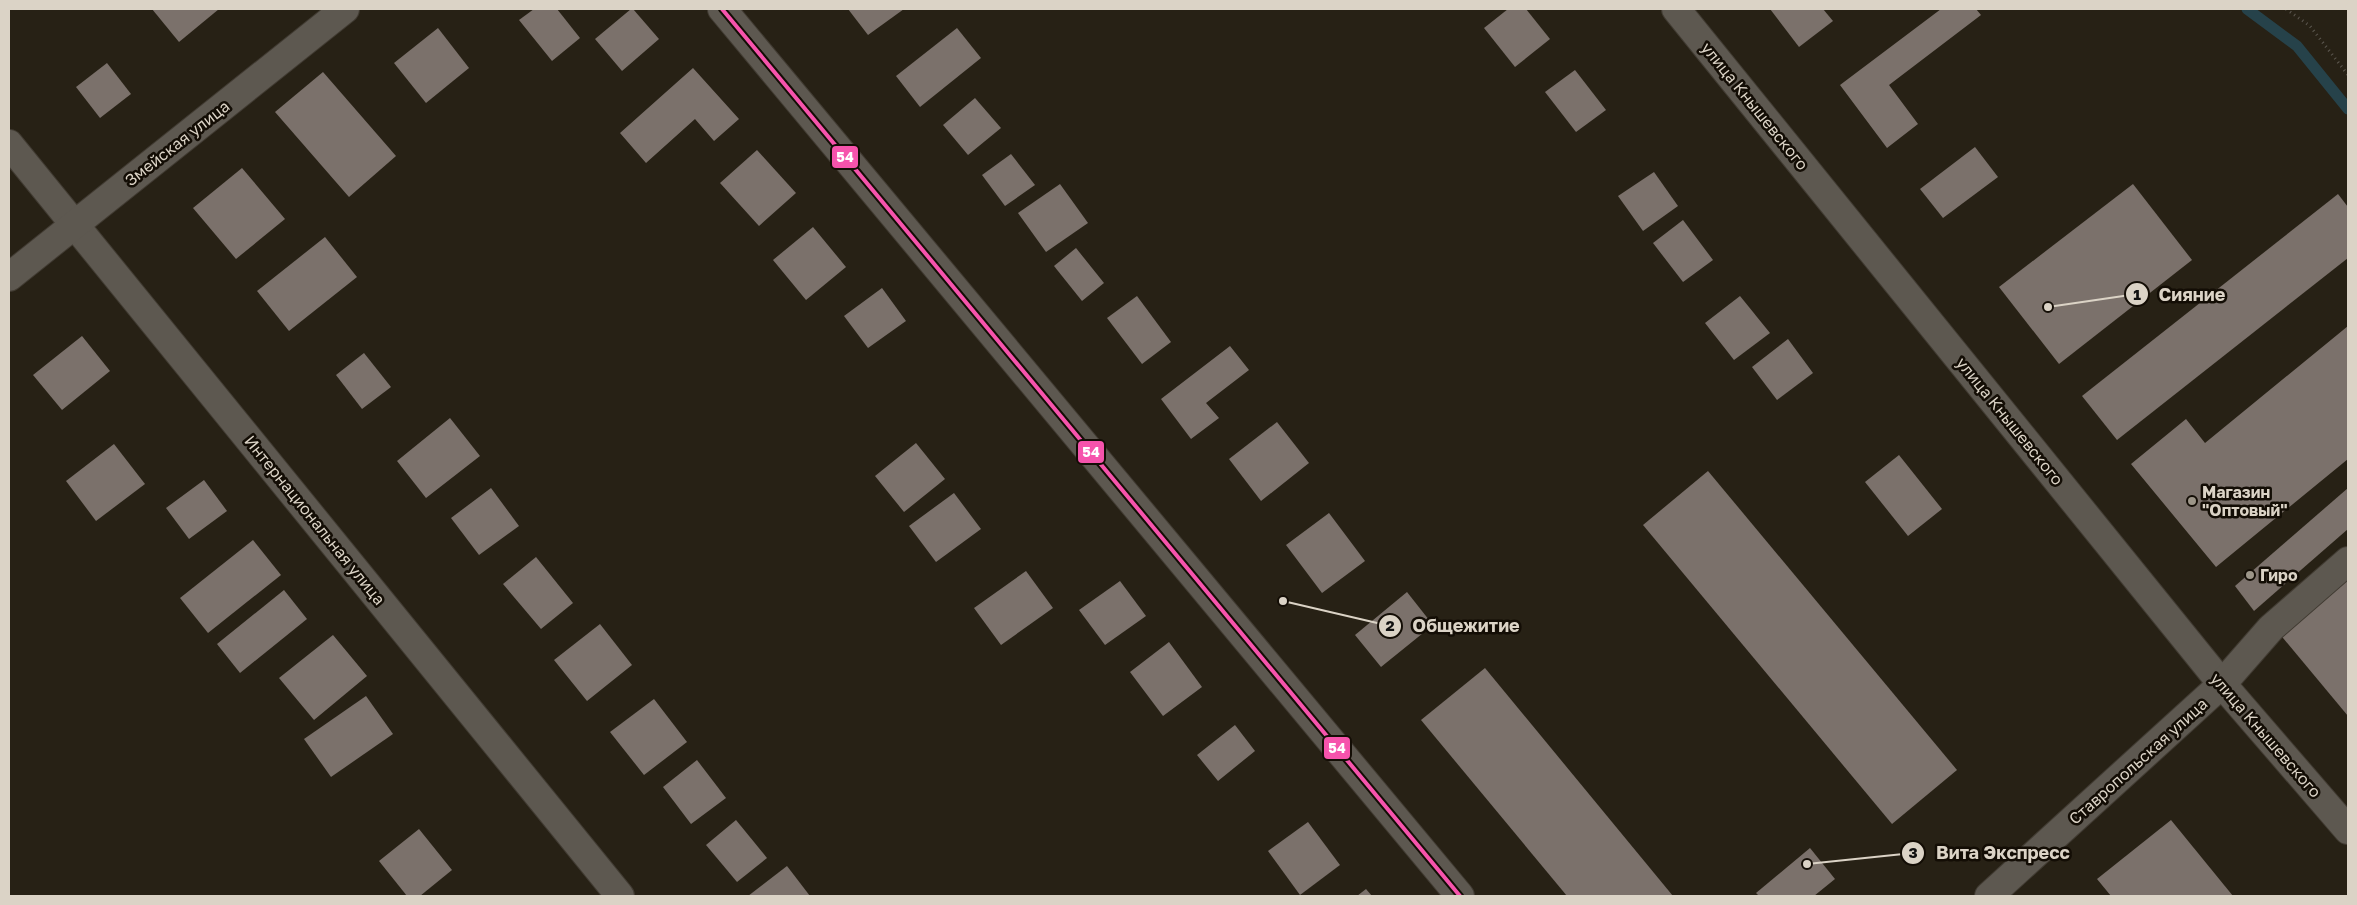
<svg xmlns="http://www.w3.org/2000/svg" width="2357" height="905" font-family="'Golos Text',sans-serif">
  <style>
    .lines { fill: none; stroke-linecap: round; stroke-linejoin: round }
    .stream { stroke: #26424a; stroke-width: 11 }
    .building { fill: #7b716b }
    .minor-casing { stroke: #413b32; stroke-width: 30 }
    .secondary-casing { stroke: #413b32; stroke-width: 30 }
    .path { stroke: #5d5850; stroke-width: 3; stroke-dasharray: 1 4; stroke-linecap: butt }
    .minor { stroke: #5d5850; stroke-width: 28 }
    .secondary { stroke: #5d5850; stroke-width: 28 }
    .bus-1-casing { stroke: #130d05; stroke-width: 8 }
    .bus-1 { stroke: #f653ac; stroke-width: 4 }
    .poi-dot { fill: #9c9588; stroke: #130d05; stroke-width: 2 }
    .labels { text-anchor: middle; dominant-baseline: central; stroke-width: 5; stroke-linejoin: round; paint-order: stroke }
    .street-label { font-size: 16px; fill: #dbd3c6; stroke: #130d05 }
    .poi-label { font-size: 16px; font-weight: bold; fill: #dbd3c6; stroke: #130d05; text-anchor: start }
    .leader { fill: none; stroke: #dbd3c6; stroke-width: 2 }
    .callout-dot { fill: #dbd3c6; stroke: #130d05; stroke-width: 2 }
    .mark-label { font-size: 15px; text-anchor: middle; font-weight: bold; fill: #111 }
    .callout-label { font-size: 18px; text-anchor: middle; font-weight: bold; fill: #dbd3c6; stroke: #130d05; stroke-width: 5; stroke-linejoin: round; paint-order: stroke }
    .line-badge { stroke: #130d05; stroke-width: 2 }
    .badge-label { font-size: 14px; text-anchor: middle; font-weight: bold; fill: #fff }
  </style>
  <rect width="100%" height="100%" fill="#272115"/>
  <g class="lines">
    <path class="stream" d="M 2247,9 L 2297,46 L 2348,109"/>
  </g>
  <g class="building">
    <path d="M 152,9 L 219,9 L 179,42 Z"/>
    <path d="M 534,9 L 557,9 L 580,38 L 552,61 L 519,20 Z"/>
    <path d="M 631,9 L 633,9 L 659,39 L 622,71 L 595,39 Z"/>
    <path d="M 848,9 L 904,9 L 868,35 Z"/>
    <path d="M 1508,9 L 1526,9 L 1550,39 L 1515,67 L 1484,28 Z"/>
    <path d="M 1770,9 L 1823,9 L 1833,21 L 1799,47 Z"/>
    <path d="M 1941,9 L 1976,9 L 1981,15 L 1889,85 L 1918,124 L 1887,148 L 1840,85 Z"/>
    <path d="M 438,28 L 469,68 L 426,103 L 394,63 Z"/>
    <path d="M 957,28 L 981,58 L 920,107 L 896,76 Z"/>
    <path d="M 107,63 L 131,94 L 100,118 L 76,87 Z"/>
    <path d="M 693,68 L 739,119 L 714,141 L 695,119 L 646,163 L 620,133 Z"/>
    <path d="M 1575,70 L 1606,110 L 1576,132 L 1545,92 Z"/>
    <path d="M 323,72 L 396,156 L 349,197 L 275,112 Z"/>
    <path d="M 975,98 L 1001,128 L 968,155 L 943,125 Z"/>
    <path d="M 1975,147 L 1998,177 L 1943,218 L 1920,189 Z"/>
    <path d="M 757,150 L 796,193 L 759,226 L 720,183 Z"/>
    <path d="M 1011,154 L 1035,185 L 1005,206 L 982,175 Z"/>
    <path d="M 242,168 L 285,219 L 236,259 L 193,208 Z"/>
    <path d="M 1654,172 L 1678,206 L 1643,231 L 1618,196 Z"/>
    <path d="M 1060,184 L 1088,223 L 1046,252 L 1018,213 Z"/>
    <path d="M 2133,184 L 2192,260 L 2059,364 L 1999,287 Z"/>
    <path d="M 2338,194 L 2348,207 L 2348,258 L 2117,440 L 2082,396 Z"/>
    <path d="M 1683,220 L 1713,260 L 1683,282 L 1653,243 Z"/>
    <path d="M 813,227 L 846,267 L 806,300 L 773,260 Z"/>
    <path d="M 325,237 L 357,277 L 289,331 L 257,291 Z"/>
    <path d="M 1076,248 L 1104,283 L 1082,301 L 1054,266 Z"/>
    <path d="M 882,288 L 906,321 L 868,348 L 844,316 Z"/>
    <path d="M 1137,296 L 1171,342 L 1142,364 L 1107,318 Z"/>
    <path d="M 1740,296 L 1770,333 L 1734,360 L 1705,323 Z"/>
    <path d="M 2348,326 L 2348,459 L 2216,567 L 2131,464 L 2186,419 L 2205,443 Z"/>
    <path d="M 82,336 L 110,371 L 62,410 L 33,375 Z"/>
    <path d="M 1788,339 L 1813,373 L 1777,400 L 1752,367 Z"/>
    <path d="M 1230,346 L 1249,370 L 1206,403 L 1219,418 L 1191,439 L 1161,399 Z"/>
    <path d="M 364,353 L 391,387 L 362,409 L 336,375 Z"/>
    <path d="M 450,418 L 480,456 L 426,498 L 397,461 Z"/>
    <path d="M 1277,422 L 1309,463 L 1261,501 L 1229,459 Z"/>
    <path d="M 916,443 L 945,479 L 904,512 L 875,476 Z"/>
    <path d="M 114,444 L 145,484 L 96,521 L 66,481 Z"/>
    <path d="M 1899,455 L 1942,509 L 1908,536 L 1865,482 Z"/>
    <path d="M 1708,471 L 1957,770 L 1892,824 L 1643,525 Z"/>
    <path d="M 204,480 L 227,511 L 189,539 L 166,508 Z"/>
    <path d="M 491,488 L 519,526 L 479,555 L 451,518 Z"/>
    <path d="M 2348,488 L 2348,529 L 2254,611 L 2235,586 Z"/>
    <path d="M 954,493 L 981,529 L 936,562 L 909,526 Z"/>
    <path d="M 1329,513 L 1365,561 L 1322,593 L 1286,545 Z"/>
    <path d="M 253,540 L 281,575 L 208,633 L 180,598 Z"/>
    <path d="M 536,557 L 573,603 L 541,629 L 503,584 Z"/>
    <path d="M 1026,571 L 1053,608 L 1001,645 L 974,608 Z"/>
    <path d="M 2348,574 L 2348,716 L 2278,632 Z"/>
    <path d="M 1120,581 L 1146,616 L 1105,645 L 1079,610 Z"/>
    <path d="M 284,590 L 307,619 L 240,673 L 217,644 Z"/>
    <path d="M 1407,592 L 1433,625 L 1381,667 L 1355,635 Z"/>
    <path d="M 600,624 L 632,665 L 587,701 L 554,660 Z"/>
    <path d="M 333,635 L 367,676 L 314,720 L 279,678 Z"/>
    <path d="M 1169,642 L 1202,687 L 1163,716 L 1130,672 Z"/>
    <path d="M 1485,668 L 1673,896 L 1567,896 L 1421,720 Z"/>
    <path d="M 366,696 L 393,734 L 331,777 L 304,739 Z"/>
    <path d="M 654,699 L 687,742 L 644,775 L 610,732 Z"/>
    <path d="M 1235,725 L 1255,751 L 1218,781 L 1197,755 Z"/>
    <path d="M 697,760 L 726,798 L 691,824 L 663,787 Z"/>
    <path d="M 736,820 L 767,858 L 737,882 L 706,845 Z"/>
    <path d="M 2171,820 L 2233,896 L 2111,896 L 2097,879 Z"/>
    <path d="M 1308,822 L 1340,865 L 1300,895 L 1268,851 Z"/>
    <path d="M 419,829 L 452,870 L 420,896 L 407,896 L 379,861 Z"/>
    <path d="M 1810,848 L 1835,879 L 1814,896 L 1759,896 L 1756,893 Z"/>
    <path d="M 787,866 L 810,896 L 748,896 Z"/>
    <path d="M 1366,889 L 1372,896 L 1357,896 Z"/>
  </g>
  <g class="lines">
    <defs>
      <g id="minor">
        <path d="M 1676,9 L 2222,684 L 2348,830"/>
        <path d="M 9,144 L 620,896"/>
        <path d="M 9,277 L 345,9"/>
        <path d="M 1989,896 L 2222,684 L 2271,628 L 2348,561"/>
      </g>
      <path id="secondary" d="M 722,9 L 1460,896"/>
    </defs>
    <use href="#minor" class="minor-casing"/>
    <use href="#secondary" class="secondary-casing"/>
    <path class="path" d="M 2286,9 L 2310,26 L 2348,75"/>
    <use href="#minor" class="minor"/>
    <use href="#secondary" class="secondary"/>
    <defs>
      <path id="bus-1" d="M 722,9 L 1460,896"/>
    </defs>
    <use href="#bus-1" class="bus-1-casing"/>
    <use href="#bus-1" class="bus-1"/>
  </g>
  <g class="poi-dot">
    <circle cx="2192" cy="501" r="5"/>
    <circle cx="2250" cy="575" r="5"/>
  </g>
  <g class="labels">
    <g class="street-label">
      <text transform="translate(1755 106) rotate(51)">улица Кнышевского</text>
      <text transform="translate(177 143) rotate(-38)">Змейская улица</text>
      <text transform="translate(2010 421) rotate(51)">улица Кнышевского</text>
      <text transform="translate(315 520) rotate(51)">Интернациональная улица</text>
      <text transform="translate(2266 735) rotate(49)">улица Кнышевского</text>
      <text transform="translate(2138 761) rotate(-42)">Ставропольская улица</text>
    </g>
    <g class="poi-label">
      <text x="2202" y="492">Магазин<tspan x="2202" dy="18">"Оптовый"</tspan></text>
      <text x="2260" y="575">Гиро</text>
    </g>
  </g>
  <path class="leader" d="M2048 307L2137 294M1283 601L1390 626M1807 864L1913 853"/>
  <g class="callout-dot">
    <circle cx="2048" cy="307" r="5"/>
    <circle cx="1283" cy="601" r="5"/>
    <circle cx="1807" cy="864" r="5"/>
    <circle cx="2137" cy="294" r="12"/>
    <circle cx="1390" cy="626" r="12"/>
    <circle cx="1913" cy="853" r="12"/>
  </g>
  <g class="mark-label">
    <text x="2137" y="300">1</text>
    <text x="1390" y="631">2</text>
    <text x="1913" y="858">3</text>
  </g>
  <g class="callout-label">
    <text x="2192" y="301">Сияние</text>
    <text x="1466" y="632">Общежитие</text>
    <text x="2003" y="859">Вита Экспресс</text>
  </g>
  <g class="line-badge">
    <rect x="831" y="145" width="28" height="24" rx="5" fill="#f653ac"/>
    <rect x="1077" y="440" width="28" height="24" rx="5" fill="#f653ac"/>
    <rect x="1323" y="736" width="28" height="24" rx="5" fill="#f653ac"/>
  </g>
  <g class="badge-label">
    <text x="845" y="162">54</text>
    <text x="1091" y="457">54</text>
    <text x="1337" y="753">54</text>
  </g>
  <rect width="2357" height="905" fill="none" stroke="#dbd3c6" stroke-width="20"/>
</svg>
